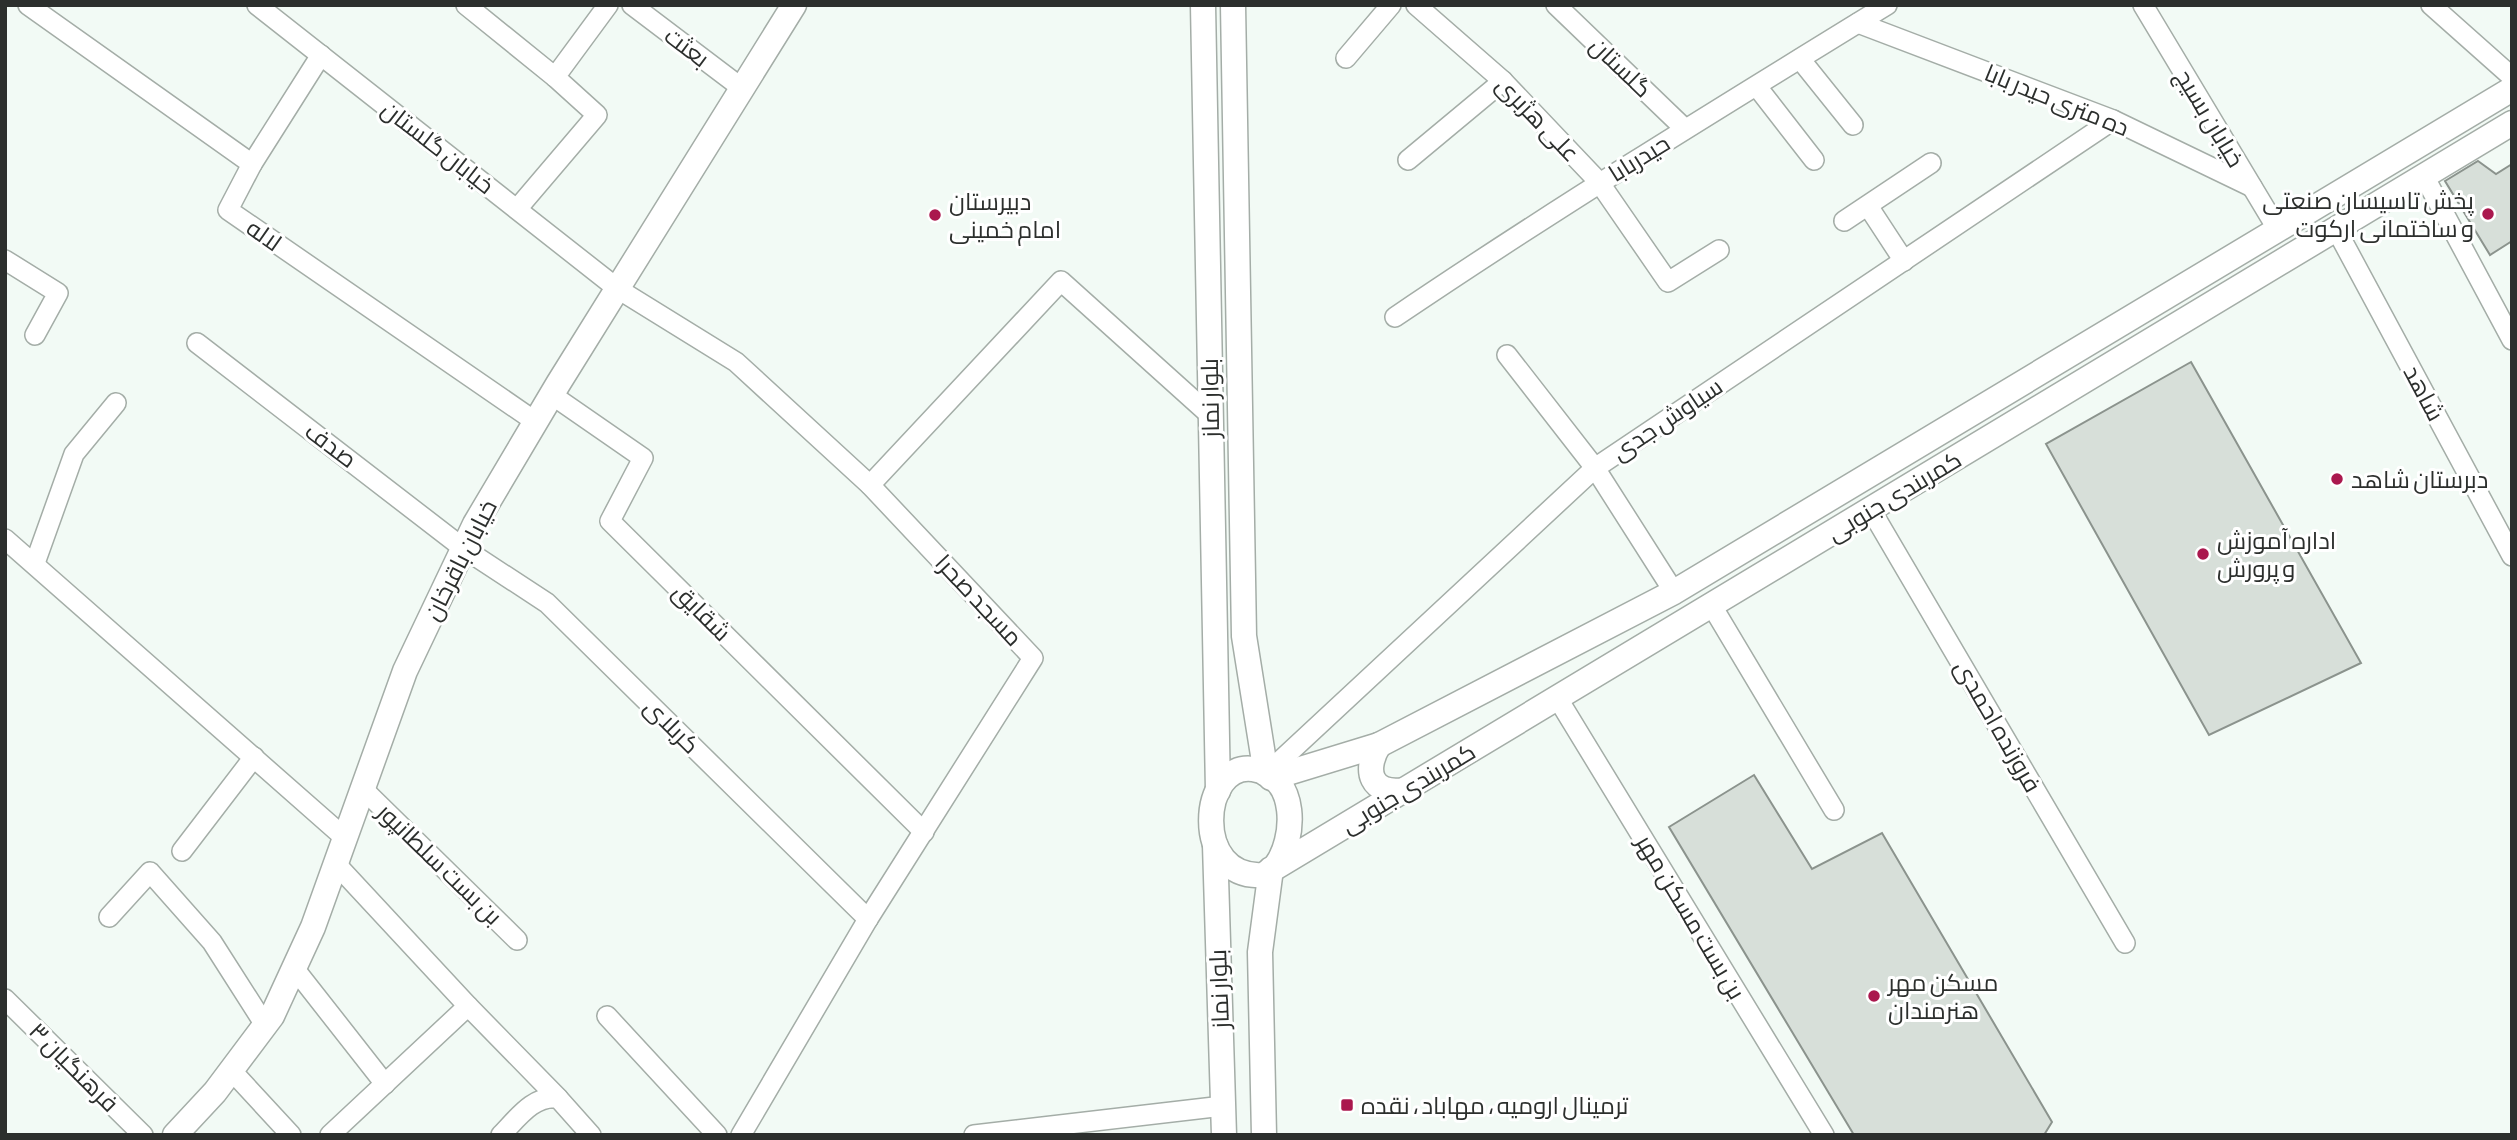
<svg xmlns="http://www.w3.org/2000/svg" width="2517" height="1140" font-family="'Asap Condensed',Cairo,sans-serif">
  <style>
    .building { fill: #d7dfd9; stroke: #8b938d; stroke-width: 2 }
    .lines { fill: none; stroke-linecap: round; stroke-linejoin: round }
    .minor-casing { stroke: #a4ada7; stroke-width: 22 }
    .major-casing { stroke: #a4ada7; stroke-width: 27 }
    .minor { stroke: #fff; stroke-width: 19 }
    .major { stroke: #fff; stroke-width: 24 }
    .poi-dot { fill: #aa184e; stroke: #fff; stroke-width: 2.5 }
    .labels { text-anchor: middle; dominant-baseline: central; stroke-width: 6; stroke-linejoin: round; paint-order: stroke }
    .street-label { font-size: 24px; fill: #2c2f2d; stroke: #fff }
    .poi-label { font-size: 24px; fill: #2c2f2d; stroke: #fff; text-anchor: start }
  </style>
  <rect width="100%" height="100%" fill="#f2faf5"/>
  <g class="building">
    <path d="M 2478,161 L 2496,174 L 2512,164 L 2512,241 L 2490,255 L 2445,181 Z"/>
    <path d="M 2191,362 L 2361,663 L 2209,735 L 2046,444 Z"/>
    <path d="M 1754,775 L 1812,869 L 1882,833 L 2052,1122 L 2044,1135 L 1854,1135 L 1669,827 Z"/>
  </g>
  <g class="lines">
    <defs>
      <g id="minor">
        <path d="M 28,5 L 252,164 L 228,210 L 536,422"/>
        <path d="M 257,5 L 618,289 L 736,362 L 870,485"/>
        <path d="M 466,5 L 555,77"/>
        <path d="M 632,5 L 743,89"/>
        <path d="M 1416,5 L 1503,81 L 1599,182 L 1668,282 L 1719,250"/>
        <path d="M 1556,5 L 1685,129"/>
        <path d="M 2143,5 L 2278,230"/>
        <path d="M 2431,5 L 2512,77"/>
        <path d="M 1858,23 L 2113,120 L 2252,187"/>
        <path d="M 1346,58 L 1391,5"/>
        <path d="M 1800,59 L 1853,125"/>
        <path d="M 1758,88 L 1814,160"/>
        <path d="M 1408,160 L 1503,81"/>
        <path d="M 252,164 L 321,55"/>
        <path d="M 2424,176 L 2512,340"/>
        <path d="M 1868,206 L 1904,261"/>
        <path d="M 517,209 L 597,115 L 555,77 L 608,5"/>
        <path d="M 1844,221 L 1931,163"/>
        <path d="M 2336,229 L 2512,556"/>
        <path d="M 5,260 L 58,293 L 35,335"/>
        <path d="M 1395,317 C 1556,208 1721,107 1887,5"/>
        <path d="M 197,343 L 463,548 L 547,603 L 868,919"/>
        <path d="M 1507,355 L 1595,468 L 1674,592"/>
        <path d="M 552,395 L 643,458 L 610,521 L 924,832"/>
        <path d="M 1871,510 L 2125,943"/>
        <path d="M 5,539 L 345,838"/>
        <path d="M 35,563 L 74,454 L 116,403"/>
        <path d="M 1712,606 L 1834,810"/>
        <path d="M 1558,699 L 1824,1135"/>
        <path d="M 1266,774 L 1595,468 L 2113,120"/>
        <path d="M 363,789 L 517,940"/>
        <path d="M 182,851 L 254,757"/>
        <path d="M 336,864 L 468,1006"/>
        <path d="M 109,917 L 150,872 L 212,942 L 265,1025"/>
        <path d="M 294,968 L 385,1084"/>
        <path d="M 5,999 L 143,1135"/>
        <path d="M 607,1016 L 717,1135"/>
        <path d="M 231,1070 L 291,1135"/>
        <path d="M 330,1135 L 468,1006 L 558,1098"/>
        <path d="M 501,1135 C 517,1119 533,1095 558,1098 L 591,1135"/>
        <path d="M 741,1135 L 868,919 L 1033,658 L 870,485 L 1061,281 L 1210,415"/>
        <path d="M 974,1135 L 1223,1106"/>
      </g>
      <g id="major">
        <path d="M 1203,5 L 1218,791"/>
        <path d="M 1233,5 L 1244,636 L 1266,774"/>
        <path d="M 1379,745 C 1363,771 1371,795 1405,790"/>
        <path d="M 1271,778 L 1379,745 L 1674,592 L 2512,89"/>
        <path d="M 1215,845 L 1224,1135"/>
        <path d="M 1275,867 C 1296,840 1299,775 1253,769 C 1200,761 1191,880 1263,875 L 2512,123"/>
        <path d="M 175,1135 L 215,1092 L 272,1016 L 313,927 L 405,671 L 475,524 L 558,384 L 794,5"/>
        <path d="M 1264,1135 L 1260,952 L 1271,869"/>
      </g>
    </defs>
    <use href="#minor" class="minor-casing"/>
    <use href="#major" class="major-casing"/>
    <use href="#minor" class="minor"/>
    <use href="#major" class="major"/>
  </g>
  <g class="poi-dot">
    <circle cx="2488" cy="214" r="7"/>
    <circle cx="935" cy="215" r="7"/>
    <circle cx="2337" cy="479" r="7"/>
    <circle cx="2203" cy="554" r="7"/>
    <circle cx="1874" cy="996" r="7"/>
    <rect x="1340" y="1098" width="14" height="14" rx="3.5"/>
  </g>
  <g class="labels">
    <g class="street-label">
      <text transform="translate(687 47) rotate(37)">بعثت</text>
      <text transform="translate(1621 67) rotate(44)">گلستان</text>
      <text transform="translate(2057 100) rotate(22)">ده متری حیدر بابا</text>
      <text transform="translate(2210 118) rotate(59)">خیابان بسیج</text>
      <text transform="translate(1538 119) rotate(46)">علی هژبری</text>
      <text transform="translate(438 147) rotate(38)">خیابان گلستان</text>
      <text transform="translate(1639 158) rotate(-32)">حیدربابا</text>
      <text transform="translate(264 235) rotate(35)">لاله</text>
      <text transform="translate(2424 393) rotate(62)">شاهد</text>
      <text transform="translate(1210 398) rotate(-91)">بلوار نماز</text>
      <text transform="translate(1667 419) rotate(-34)">سیاوش جدی</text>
      <text transform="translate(331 445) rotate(37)">صدف</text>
      <text transform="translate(1894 496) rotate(-31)">کمربندی جنوبی</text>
      <text transform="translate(460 560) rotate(-63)">خیابان باقرخان</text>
      <text transform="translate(979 600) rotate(47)">مسجد صحرا</text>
      <text transform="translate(702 612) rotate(45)">شقایق</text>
      <text transform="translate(672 726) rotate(45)">کربلای</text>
      <text transform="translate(1998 726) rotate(60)">فروزنده احمدی</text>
      <text transform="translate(1408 788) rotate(-31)">کمربندی جنوبی</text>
      <text transform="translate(440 864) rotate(44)">بن بست سلطانپور</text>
      <text transform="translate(1691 917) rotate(59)">بن بست مسکن مهر</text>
      <text transform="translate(1219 989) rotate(-92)">بلوار نماز</text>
      <text transform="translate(74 1067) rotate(45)">فرهنگیان ۳</text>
    </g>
    <g class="poi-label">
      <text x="2474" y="200" text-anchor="end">پخش تاسیسان صنعتی<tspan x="2474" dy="28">و ساختمانی ارکوت</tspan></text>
      <text x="949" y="201">دبیرستان<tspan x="949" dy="28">امام خمینی</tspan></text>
      <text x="2351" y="479">دبرستان شاهد</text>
      <text x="2217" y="540">اداره آموزش<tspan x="2217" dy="28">و پرورش</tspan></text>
      <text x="1888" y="982">مسکن مهر<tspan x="1888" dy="28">هنرمندان</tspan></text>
      <text x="1361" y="1105">ترمینال ارومیه ، مهاباد ، نقده</text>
    </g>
  </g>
  <rect width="2517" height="1140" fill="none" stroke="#2c2f2d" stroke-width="14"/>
</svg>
